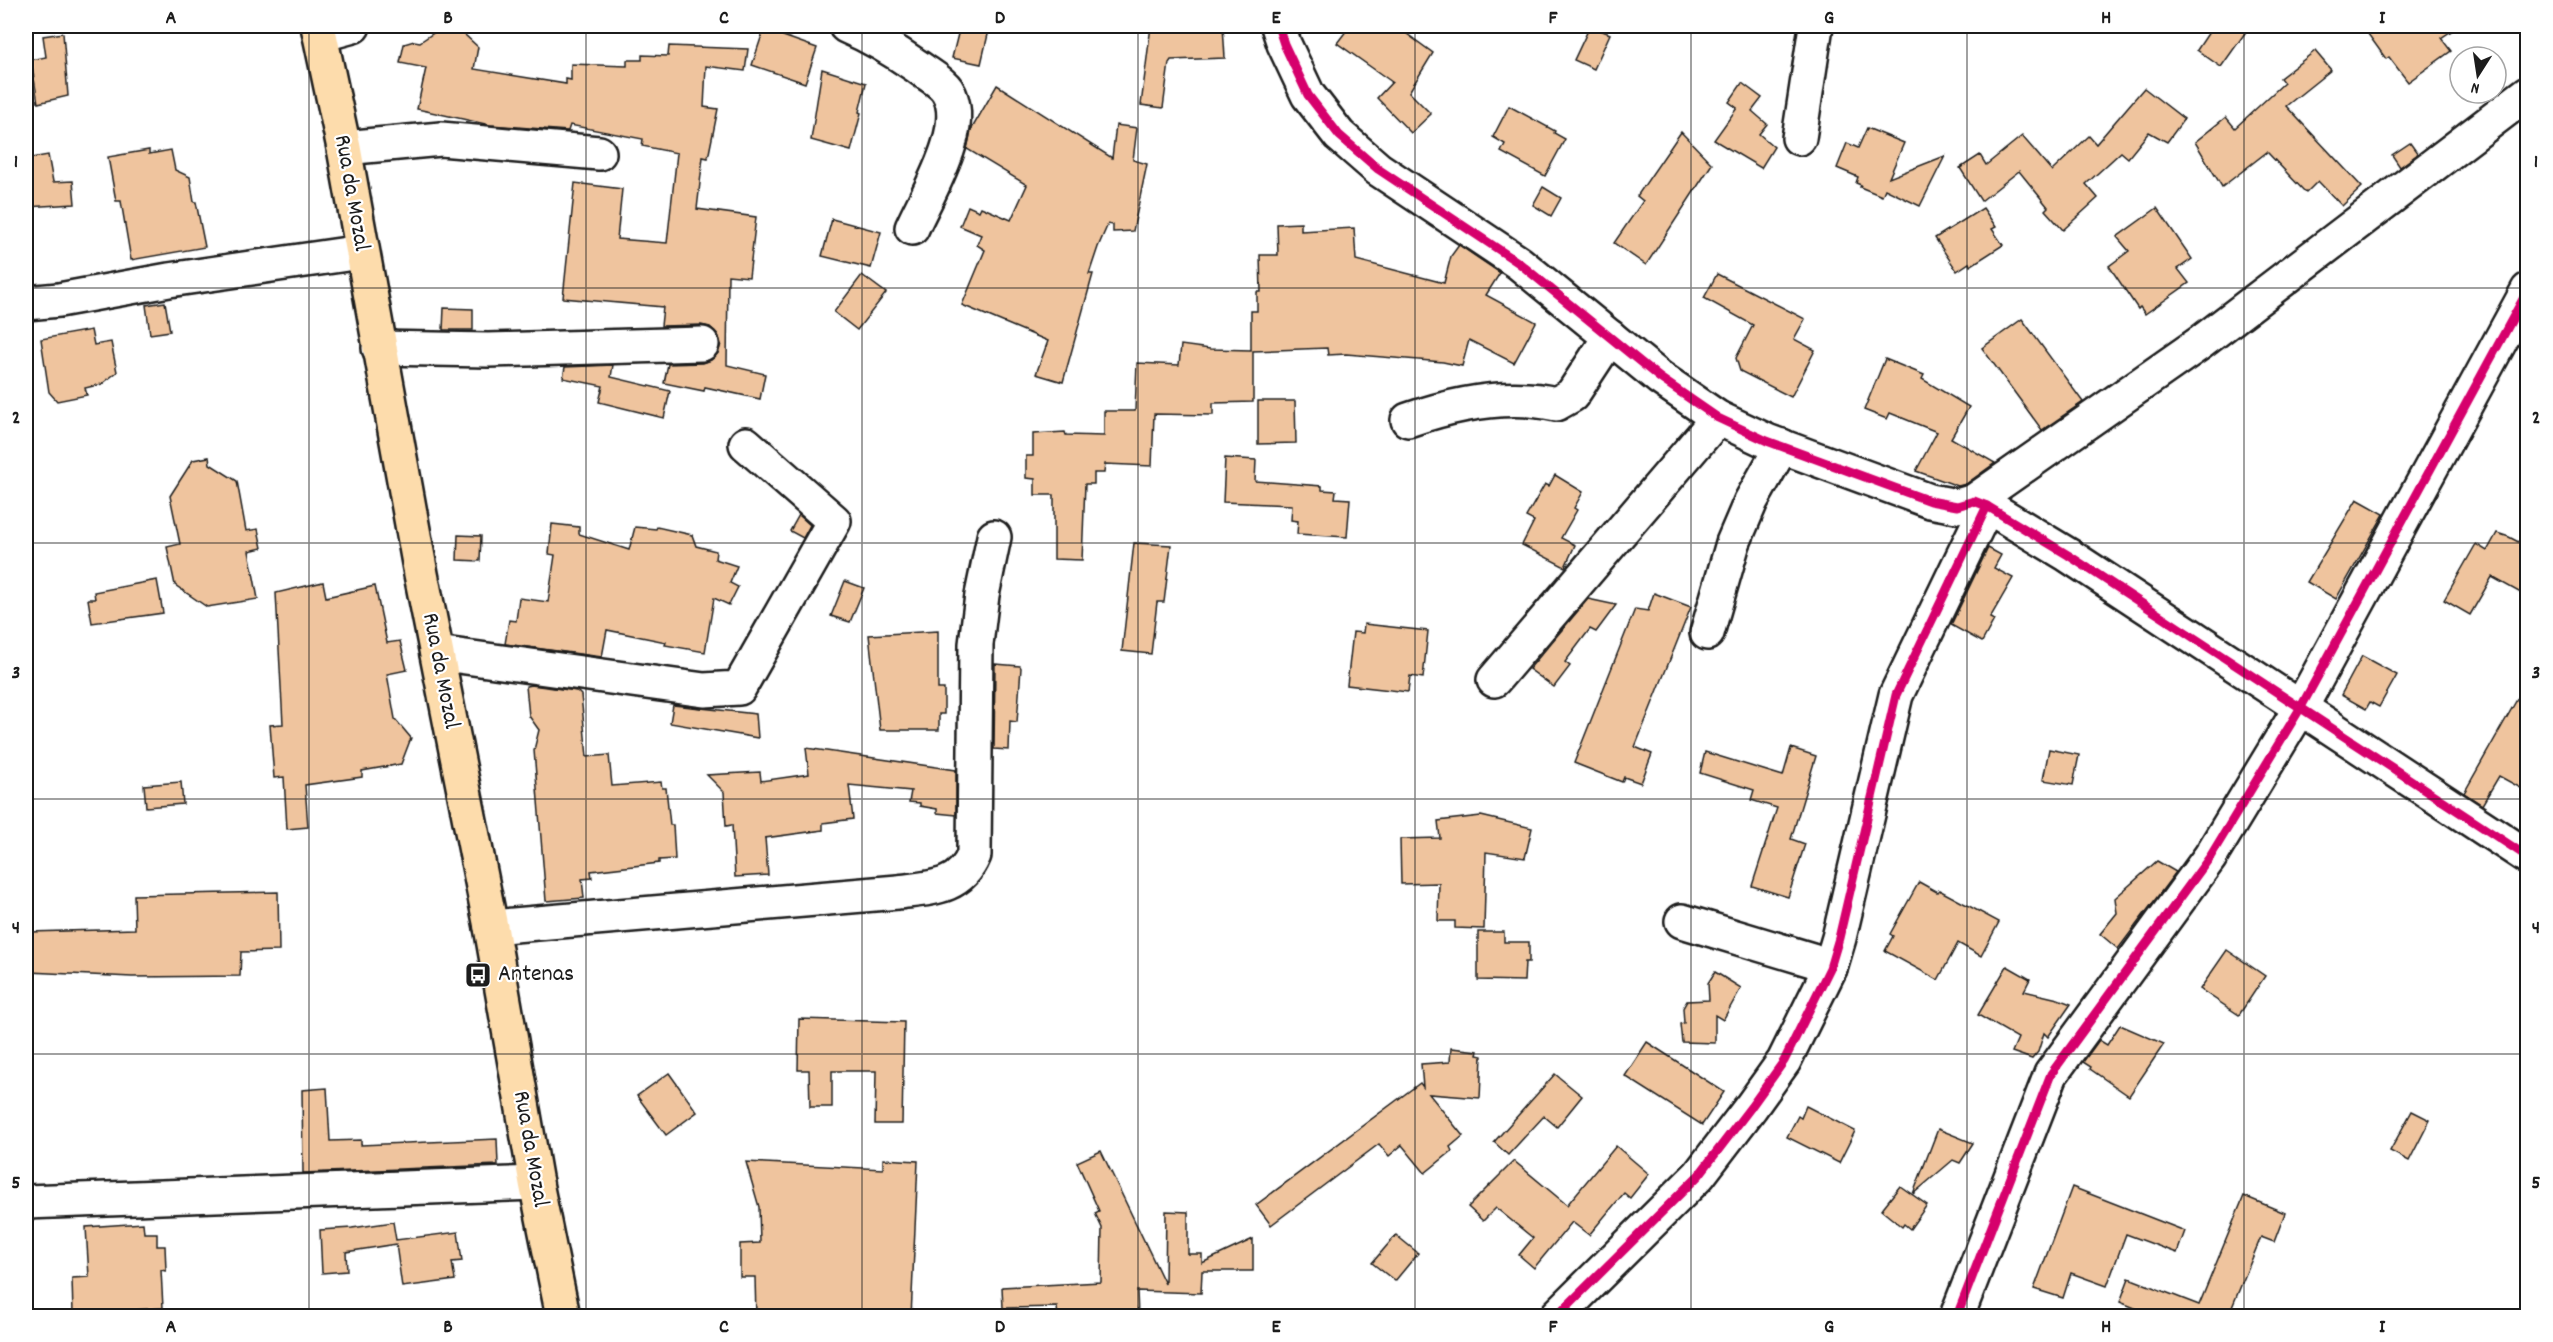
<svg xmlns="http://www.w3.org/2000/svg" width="2553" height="1342" font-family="Dekko,sans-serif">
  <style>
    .building { fill: #efc49e; stroke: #1c1c1c; stroke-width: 1.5 }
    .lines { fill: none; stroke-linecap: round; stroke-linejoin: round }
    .minor-casing { stroke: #1c1c1c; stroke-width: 38 }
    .major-casing { stroke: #1c1c1c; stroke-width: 38 }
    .minor { stroke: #fff; stroke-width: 33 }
    .major { stroke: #fddcac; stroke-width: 33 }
    .cycleway-casing { stroke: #fff; stroke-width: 13 }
    .cycleway { stroke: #d6006c; stroke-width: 9 }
    .grid { fill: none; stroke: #1c1c1c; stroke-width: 1.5; stroke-opacity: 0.55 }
    .labels { text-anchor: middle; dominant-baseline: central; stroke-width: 4.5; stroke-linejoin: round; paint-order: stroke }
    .street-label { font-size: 24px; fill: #1c1c1c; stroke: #fff }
    .poi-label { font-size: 24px; fill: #1c1c1c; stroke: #fff; text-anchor: start }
    .neatline { fill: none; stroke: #1c1c1c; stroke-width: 2 }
    .grid-label { font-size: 20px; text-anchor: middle; font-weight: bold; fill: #1c1c1c }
  </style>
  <rect width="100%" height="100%" fill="#fff"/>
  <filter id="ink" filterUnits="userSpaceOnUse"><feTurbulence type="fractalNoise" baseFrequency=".0167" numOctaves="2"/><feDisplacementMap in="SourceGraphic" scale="12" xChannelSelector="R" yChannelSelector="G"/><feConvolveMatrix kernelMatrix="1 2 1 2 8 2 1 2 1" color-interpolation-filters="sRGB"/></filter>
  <g filter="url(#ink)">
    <g class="building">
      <path d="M 444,26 L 461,26 L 464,34 L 478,47 L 474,69 L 566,84 L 566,79 L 571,80 L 571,64 L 627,66 L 627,60 L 642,60 L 642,55 L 668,56 L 669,46 L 748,49 L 745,71 L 706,66 L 704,107 L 718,109 L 708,158 L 703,157 L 697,209 L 756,217 L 749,277 L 728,275 L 727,365 L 765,374 L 760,399 L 705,387 L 704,391 L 664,383 L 668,364 L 703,363 L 711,360 L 718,353 L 721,344 L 718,335 L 710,327 L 701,325 L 661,326 L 663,307 L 563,298 L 575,183 L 622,189 L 617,239 L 667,243 L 677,153 L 642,146 L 643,139 L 570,125 L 568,131 L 490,125 L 417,109 L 426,68 L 400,63 L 404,44 L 414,41 L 420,42 Z"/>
      <path d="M 765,26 L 785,29 L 783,36 L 817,48 L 805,83 L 752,65 Z"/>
      <path d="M 960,26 L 990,26 L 981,64 L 952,58 Z"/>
      <path d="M 1151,26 L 1223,26 L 1225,58 L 1171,60 L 1169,63 L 1163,108 L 1141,105 Z"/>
      <path d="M 1350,26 L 1396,26 L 1433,53 L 1409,92 L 1431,114 L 1411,133 L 1377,98 L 1392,82 L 1337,43 Z"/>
      <path d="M 1590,26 L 1610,34 L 1594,69 L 1574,60 Z"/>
      <path d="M 2213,26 L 2250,26 L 2221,67 L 2197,50 Z"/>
      <path d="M 2380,26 L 2459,26 L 2441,38 L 2451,51 L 2408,82 L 2389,57 L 2386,59 L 2368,34 Z"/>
      <path d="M 63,33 L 68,96 L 38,103 L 31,60 L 46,57 L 43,36 Z"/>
      <path d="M 2315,51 L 2331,70 L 2286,106 L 2362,187 L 2342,206 L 2318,181 L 2306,193 L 2267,152 L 2222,187 L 2195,142 L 2226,117 L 2235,128 L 2284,83 L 2280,78 Z"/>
      <path d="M 822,69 L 866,83 L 859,112 L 861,113 L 851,151 L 811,140 Z"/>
      <path d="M 1742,83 L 1762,98 L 1752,111 L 1767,124 L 1759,134 L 1774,147 L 1761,168 L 1714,140 L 1737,108 L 1729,102 Z"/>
      <path d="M 997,85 L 1112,158 L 1116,125 L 1137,128 L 1133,160 L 1147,164 L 1133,231 L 1113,232 L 1113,225 L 1108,224 L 1098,247 L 1089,274 L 1093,274 L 1063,382 L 1036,374 L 1048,341 L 962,305 L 985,250 L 977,245 L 981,235 L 960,226 L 968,206 L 979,211 L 981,207 L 1011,220 L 1027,185 L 967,149 L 971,130 Z"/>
      <path d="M 2144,88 L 2184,119 L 2167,142 L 2149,132 L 2128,158 L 2121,152 L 2086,184 L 2098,198 L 2063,230 L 2045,210 L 2048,207 L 2019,171 L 1981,201 L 1960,168 L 1980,155 L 1986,165 L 2022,136 L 2052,171 L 2089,136 L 2096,144 Z"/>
      <path d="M 1509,106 L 1555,131 L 1554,133 L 1565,139 L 1545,176 L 1501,152 L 1505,144 L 1493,137 Z"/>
      <path d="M 1867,128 L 1904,143 L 1889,178 L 1945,156 L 1920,206 L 1885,189 L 1882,196 L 1860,187 L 1861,185 L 1856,183 L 1858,177 L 1837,168 L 1847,143 L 1858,148 Z"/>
      <path d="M 1681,132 L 1712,164 L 1646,265 L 1614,243 L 1643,201 L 1637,196 Z"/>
      <path d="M 2410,143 L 2418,154 L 2400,167 L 2392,155 Z"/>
      <path d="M 149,150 L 149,154 L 171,150 L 175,170 L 190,177 L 194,202 L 196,202 L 205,247 L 131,260 L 121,201 L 116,201 L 108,157 Z"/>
      <path d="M 48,155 L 53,182 L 73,181 L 75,204 L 26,207 L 26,159 Z"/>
      <path d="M 1543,187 L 1561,198 L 1551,216 L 1533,205 Z"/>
      <path d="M 1983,208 L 1996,227 L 1992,229 L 2003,245 L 1970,266 L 1969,263 L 1957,271 L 1935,238 Z"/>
      <path d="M 2157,208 L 2192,259 L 2178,269 L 2189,283 L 2145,314 L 2140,307 L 2138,309 L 2109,266 L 2129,251 L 2117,237 Z"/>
      <path d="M 832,219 L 881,232 L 871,268 L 822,256 Z"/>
      <path d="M 1301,223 L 1301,231 L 1354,228 L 1356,260 L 1444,283 L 1451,256 L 1459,245 L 1500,273 L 1486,295 L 1536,322 L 1514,363 L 1469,340 L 1462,366 L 1443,362 L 1346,354 L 1328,355 L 1327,348 L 1253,351 L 1253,402 L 1213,403 L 1213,415 L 1154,414 L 1152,466 L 1105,464 L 1104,473 L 1094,473 L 1094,484 L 1085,484 L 1082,560 L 1054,559 L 1054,495 L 1035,495 L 1035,479 L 1026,478 L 1026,456 L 1033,456 L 1033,434 L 1065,432 L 1066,435 L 1104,436 L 1104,411 L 1135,411 L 1137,363 L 1179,365 L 1181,345 L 1210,349 L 1251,350 L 1251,311 L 1257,311 L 1257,292 L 1261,292 L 1260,255 L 1278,255 L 1277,224 Z"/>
      <path d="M 1717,274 L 1805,319 L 1794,339 L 1815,350 L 1791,397 L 1740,371 L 1736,358 L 1753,325 L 1704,298 Z"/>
      <path d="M 862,275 L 886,293 L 857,330 L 834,312 Z"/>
      <path d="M 165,302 L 170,331 L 150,334 L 146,305 Z"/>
      <path d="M 444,308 L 473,309 L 473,330 L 443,330 Z"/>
      <path d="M 2022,319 L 2083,402 L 2042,430 L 1982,348 Z"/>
      <path d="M 91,330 L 94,345 L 111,342 L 117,372 L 102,384 L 85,388 L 87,395 L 57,401 L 49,392 L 41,339 Z"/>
      <path d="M 1885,359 L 1924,375 L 1922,379 L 1969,407 L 1951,438 L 1995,463 L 1966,484 L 1958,486 L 1916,471 L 1937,432 L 1890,413 L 1887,419 L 1864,410 Z"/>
      <path d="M 613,365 L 611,377 L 670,391 L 664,418 L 599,402 L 603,386 L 563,378 L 565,367 Z"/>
      <path d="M 1258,401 L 1295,401 L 1296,443 L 1258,444 Z"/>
      <path d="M 209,457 L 210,464 L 237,481 L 246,531 L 258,529 L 262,548 L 249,551 L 258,599 L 207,607 L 175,585 L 167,547 L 180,544 L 170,496 L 193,460 Z"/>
      <path d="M 1225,458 L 1256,460 L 1255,481 L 1322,486 L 1322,490 L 1336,491 L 1335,498 L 1350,499 L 1347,537 L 1297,534 L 1298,521 L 1291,520 L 1292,505 L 1223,502 Z"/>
      <path d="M 1555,475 L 1583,492 L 1574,508 L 1577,510 L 1561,538 L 1575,545 L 1565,567 L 1522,545 L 1534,521 L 1526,517 L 1545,484 L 1549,486 Z"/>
      <path d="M 2357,499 L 2384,514 L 2336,599 L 2307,582 Z"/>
      <path d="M 799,515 L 810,525 L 803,538 L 790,531 Z"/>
      <path d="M 552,524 L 579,527 L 579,534 L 629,550 L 635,527 L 656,529 L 657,527 L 692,535 L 696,546 L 716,551 L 715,559 L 737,566 L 730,583 L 738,587 L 729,605 L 714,598 L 705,652 L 665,645 L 666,642 L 607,630 L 602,657 L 505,644 L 509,620 L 516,621 L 519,598 L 548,602 L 555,555 L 549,554 Z"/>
      <path d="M 2497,533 L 2509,537 L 2528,547 L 2528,597 L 2492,577 L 2470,615 L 2444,600 L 2476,544 L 2487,551 Z"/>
      <path d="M 458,535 L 481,536 L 480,561 L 457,560 Z"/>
      <path d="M 1134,543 L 1171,545 L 1164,602 L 1157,602 L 1151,654 L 1122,651 Z"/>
      <path d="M 1988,548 L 2001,555 L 1994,568 L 2013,578 L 1990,618 L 1994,620 L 1982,642 L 1951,625 Z"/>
      <path d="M 157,580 L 163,613 L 92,623 L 88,599 L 95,599 L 94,592 Z"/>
      <path d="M 845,581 L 864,588 L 850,622 L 831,616 Z"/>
      <path d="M 323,582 L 326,597 L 375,586 L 387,643 L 400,641 L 407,670 L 387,674 L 395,719 L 411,738 L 401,764 L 362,771 L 362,777 L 305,785 L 308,827 L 287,829 L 284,777 L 274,778 L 270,725 L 283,724 L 276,593 Z"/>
      <path d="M 1654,593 L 1691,607 L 1635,747 L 1652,754 L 1641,783 L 1624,777 L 1622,782 L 1574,763 L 1635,609 L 1648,611 Z"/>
      <path d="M 1588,599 L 1616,605 L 1596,632 L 1590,629 L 1565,662 L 1570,666 L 1554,687 L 1529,669 Z"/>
      <path d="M 1364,624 L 1428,631 L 1423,678 L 1410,676 L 1408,692 L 1347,685 L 1353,632 L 1363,633 Z"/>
      <path d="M 938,631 L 938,689 L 944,689 L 944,714 L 939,714 L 939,730 L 880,730 L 869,635 Z"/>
      <path d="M 2362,656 L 2397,675 L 2379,707 L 2370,702 L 2366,709 L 2341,695 Z"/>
      <path d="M 995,664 L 1020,666 L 1021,668 L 1017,722 L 1010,721 L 1009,750 L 994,749 Z"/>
      <path d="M 2528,680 L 2528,792 L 2499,776 L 2482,805 L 2464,793 Z"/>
      <path d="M 531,685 L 577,691 L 581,695 L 587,757 L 609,755 L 612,786 L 661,782 L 662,788 L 666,788 L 670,825 L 673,825 L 675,859 L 659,860 L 659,863 L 591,871 L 592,878 L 582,879 L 584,898 L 546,901 L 534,750 L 539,730 L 529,716 L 526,686 Z"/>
      <path d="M 673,705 L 756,714 L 758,738 L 670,723 Z"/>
      <path d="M 806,748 L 956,770 L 956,815 L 937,813 L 937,809 L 920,806 L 920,803 L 909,802 L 911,791 L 849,785 L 853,819 L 823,823 L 823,830 L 765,838 L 768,875 L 735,877 L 732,825 L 726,826 L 724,792 L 707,775 L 760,772 L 761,781 L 809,774 Z"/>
      <path d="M 1791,748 L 1816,756 L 1791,839 L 1805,844 L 1788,897 L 1752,886 L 1777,808 L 1751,800 L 1754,790 L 1700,773 L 1705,752 L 1783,776 Z"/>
      <path d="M 2049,749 L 2079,755 L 2073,785 L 2043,780 Z"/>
      <path d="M 181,782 L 183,804 L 146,807 L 144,785 Z"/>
      <path d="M 1481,816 L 1532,828 L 1525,858 L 1486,852 L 1484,929 L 1455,928 L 1455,921 L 1438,921 L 1439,883 L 1401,884 L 1400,839 L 1440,838 L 1438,821 Z"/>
      <path d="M 2157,861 L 2176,872 L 2118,949 L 2100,934 L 2117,913 L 2115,898 Z"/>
      <path d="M 1919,882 L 1937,892 L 1939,890 L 1999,922 L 1981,956 L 1958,943 L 1938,980 L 1885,951 L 1893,936 L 1890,934 Z"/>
      <path d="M 278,892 L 279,951 L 241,952 L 240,976 L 132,977 L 29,972 L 30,932 L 135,929 L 134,895 Z"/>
      <path d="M 1478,932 L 1504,932 L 1504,942 L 1529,942 L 1529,962 L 1525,962 L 1524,981 L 1478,980 Z"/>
      <path d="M 2227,950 L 2265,976 L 2239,1015 L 2200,989 Z"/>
      <path d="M 2007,966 L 2030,979 L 2024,991 L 2058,999 L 2071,1004 L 2048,1037 L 2044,1033 L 2038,1052 L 2032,1059 L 2012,1052 L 2018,1038 L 1978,1015 Z"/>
      <path d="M 1715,972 L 1741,988 L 1723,1020 L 1715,1015 L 1715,1043 L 1682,1042 L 1680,1024 L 1684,1023 L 1683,1008 L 1687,1001 L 1709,1000 L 1708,983 Z"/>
      <path d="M 799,1019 L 904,1022 L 902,1124 L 875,1124 L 876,1071 L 832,1071 L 832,1107 L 810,1107 L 809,1070 L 798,1070 Z"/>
      <path d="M 2120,1025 L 2164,1044 L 2129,1096 L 2090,1069 L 2091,1067 L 2083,1062 L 2099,1040 L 2107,1045 Z"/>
      <path d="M 1647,1042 L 1724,1092 L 1702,1125 L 1625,1076 Z"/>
      <path d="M 1451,1048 L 1478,1051 L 1477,1055 L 1482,1056 L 1480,1098 L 1429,1094 L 1463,1136 L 1450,1147 L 1452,1151 L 1425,1173 L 1402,1145 L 1389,1156 L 1379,1144 L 1271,1225 L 1256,1205 L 1420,1083 L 1423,1087 L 1421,1064 L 1450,1062 Z"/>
      <path d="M 669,1073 L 697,1112 L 666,1135 L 637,1096 Z"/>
      <path d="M 1555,1074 L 1582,1096 L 1557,1127 L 1544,1116 L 1508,1155 L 1494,1142 Z"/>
      <path d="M 327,1088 L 330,1141 L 361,1140 L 361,1145 L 497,1139 L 498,1165 L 303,1173 L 302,1090 Z"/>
      <path d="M 1806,1106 L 1855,1131 L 1839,1163 L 1787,1137 L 1798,1116 L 1801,1118 Z"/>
      <path d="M 2412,1111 L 2430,1120 L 2409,1161 L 2390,1151 Z"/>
      <path d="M 1938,1129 L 1973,1143 L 1960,1163 L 1953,1160 L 1913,1194 Z"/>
      <path d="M 1616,1146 L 1649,1174 L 1630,1198 L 1624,1193 L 1589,1235 L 1572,1222 L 1534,1268 L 1519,1255 L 1533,1238 L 1496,1208 L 1483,1221 L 1468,1207 L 1514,1161 L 1567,1205 Z"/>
      <path d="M 1101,1151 L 1165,1284 L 1166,1211 L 1188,1212 L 1188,1254 L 1202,1254 L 1202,1263 L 1253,1239 L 1253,1271 L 1202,1271 L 1201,1293 L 1137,1291 L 1138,1317 L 1058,1317 L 1057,1307 L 1003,1308 L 1002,1287 L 1101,1282 L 1102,1228 L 1095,1213 L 1099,1211 L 1077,1162 Z"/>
      <path d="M 883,1159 L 918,1161 L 911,1317 L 756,1317 L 755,1277 L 740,1277 L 740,1244 L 760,1243 L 759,1207 L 746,1162 L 883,1169 Z"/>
      <path d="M 1900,1186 L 1927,1205 L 1910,1229 L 1904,1224 L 1902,1227 L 1881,1210 Z"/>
      <path d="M 2072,1187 L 2185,1231 L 2177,1253 L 2126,1234 L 2107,1286 L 2071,1273 L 2063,1298 L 2034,1289 Z"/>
      <path d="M 2244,1196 L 2285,1213 L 2274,1242 L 2261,1237 L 2228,1317 L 2157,1317 L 2120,1302 L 2129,1278 L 2199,1305 Z"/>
      <path d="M 393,1222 L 396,1240 L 458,1232 L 462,1261 L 452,1262 L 455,1280 L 402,1287 L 396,1244 L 346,1252 L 347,1271 L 322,1273 L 320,1230 L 352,1228 Z"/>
      <path d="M 143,1223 L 144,1233 L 157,1233 L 157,1246 L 165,1246 L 166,1271 L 161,1270 L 163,1308 L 73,1314 L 72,1278 L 89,1277 L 86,1227 Z"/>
      <path d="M 1396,1235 L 1418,1253 L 1395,1281 L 1372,1263 Z"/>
    </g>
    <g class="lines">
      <defs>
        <g id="minor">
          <path d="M 846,26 C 872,37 895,51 918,67 C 927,74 941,81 947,90 C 970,126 928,192 912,228"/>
          <path d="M 1278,26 L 1284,44 L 1308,95 L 1339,135 L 1378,169 L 1519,263 L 1660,378 L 1718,418 L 1767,441 L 1930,501 L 1957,506 L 1974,501 L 1987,506 L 2068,555 L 2528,857"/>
          <path d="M 320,35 L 353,26"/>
          <path d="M 1799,138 L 1816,26"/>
          <path d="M 344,148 L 441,139 L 599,153"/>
          <path d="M 26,303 L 59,300 L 169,280 L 361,252"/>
          <path d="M 379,348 L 488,350 L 702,344"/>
          <path d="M 1408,420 C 1454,404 1508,393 1556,404 L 1572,395 L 1610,337"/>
          <path d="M 1974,501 L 2200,343 L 2528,93"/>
          <path d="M 1707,633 L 1733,543 L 1751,501 L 1782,446"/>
          <path d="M 437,653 L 704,690 L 739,688 L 834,521 L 746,444"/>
          <path d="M 1494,680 L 1718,418"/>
          <path d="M 1682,921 L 1812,960 L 1830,968"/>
          <path d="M 491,927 L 898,892 C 930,888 960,889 974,855 L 976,644 L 982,595 L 994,537"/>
          <path d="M 26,1202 L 536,1183"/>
          <path d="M 1557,1316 L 1699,1175 L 1751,1107 L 1784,1061 L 1830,968 L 1839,938 L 1896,695 L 1987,506"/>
          <path d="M 1957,1316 L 2051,1074 L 2210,857 L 2301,707 L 2528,290"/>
        </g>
        <path id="major" d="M 318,26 L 344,148 L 421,574 L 491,927 L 536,1183 L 563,1316"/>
      </defs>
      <use href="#minor" class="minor-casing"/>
      <use href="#major" class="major-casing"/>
      <use href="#minor" class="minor"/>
      <use href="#major" class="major"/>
      <defs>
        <g id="cycleway">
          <path d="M 1278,26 L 1284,44 L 1308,95 L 1339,135 L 1378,169 L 1519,263 L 1660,378 L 1718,418 L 1767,441 L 1930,501 L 1957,506 L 1974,501 L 1987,506 L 2068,555 L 2528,857"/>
          <path d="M 1557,1316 L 1699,1175 L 1751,1107 L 1784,1061 L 1830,968 L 1839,938 L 1896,695 L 1987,506"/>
          <path d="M 1957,1316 L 2051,1074 L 2210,857 L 2301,707 L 2528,290"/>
        </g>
      </defs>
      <use href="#cycleway" class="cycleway-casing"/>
      <use href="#cycleway" class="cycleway"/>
    </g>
  </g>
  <path class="grid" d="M 309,26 L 309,1316M 586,26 L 586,1316M 862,26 L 862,1316M 1138,26 L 1138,1316M 1415,26 L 1415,1316M 1691,26 L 1691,1316M 1967,26 L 1967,1316M 2244,26 L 2244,1316M 26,288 L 2528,288M 26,543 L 2528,543M 26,799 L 2528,799M 26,1054 L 2528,1054"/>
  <defs>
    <symbol id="bus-square" viewBox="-11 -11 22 22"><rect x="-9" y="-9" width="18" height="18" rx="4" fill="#1c1c1c" stroke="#fff"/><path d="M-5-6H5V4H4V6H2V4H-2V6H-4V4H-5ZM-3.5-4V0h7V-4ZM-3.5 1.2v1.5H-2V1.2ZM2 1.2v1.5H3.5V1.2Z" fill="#fff"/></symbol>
  </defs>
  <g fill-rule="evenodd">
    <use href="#bus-square" x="463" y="960" width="30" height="30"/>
  </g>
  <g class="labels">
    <g class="street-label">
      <text transform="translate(351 193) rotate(80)">Rua da Mozal</text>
      <text transform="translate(440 671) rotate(79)">Rua da Mozal</text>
      <text transform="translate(530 1149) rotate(80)">Rua da Mozal</text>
    </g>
    <g class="poi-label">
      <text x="498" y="975">Antenas</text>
    </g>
  </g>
  <rect width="2553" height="1342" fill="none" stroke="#fff" stroke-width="66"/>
  <g transform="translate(2478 75) rotate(192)"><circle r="28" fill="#ffffff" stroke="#a4a4a4" stroke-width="1.5"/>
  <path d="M0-4.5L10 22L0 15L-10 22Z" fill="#1c1c1c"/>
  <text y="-9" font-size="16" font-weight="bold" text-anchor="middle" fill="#1c1c1c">N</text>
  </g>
  <rect x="33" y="33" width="2487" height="1276" class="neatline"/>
  <g class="grid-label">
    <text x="171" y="23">A</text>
    <text x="448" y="23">B</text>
    <text x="724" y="23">C</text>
    <text x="1000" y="23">D</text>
    <text x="1276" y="23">E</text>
    <text x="1553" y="23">F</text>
    <text x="1829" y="23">G</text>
    <text x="2106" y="23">H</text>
    <text x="2382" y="23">I</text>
    <text x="16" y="167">1</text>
    <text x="2536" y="167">1</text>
    <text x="16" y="423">2</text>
    <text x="2536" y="423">2</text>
    <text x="16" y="678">3</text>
    <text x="2536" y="678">3</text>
    <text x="16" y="933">4</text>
    <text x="2536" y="933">4</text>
    <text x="16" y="1188">5</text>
    <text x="2536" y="1188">5</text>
    <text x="171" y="1332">A</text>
    <text x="448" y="1332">B</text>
    <text x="724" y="1332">C</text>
    <text x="1000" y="1332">D</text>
    <text x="1276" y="1332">E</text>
    <text x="1553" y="1332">F</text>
    <text x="1829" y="1332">G</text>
    <text x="2106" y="1332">H</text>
    <text x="2382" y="1332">I</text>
  </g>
</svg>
